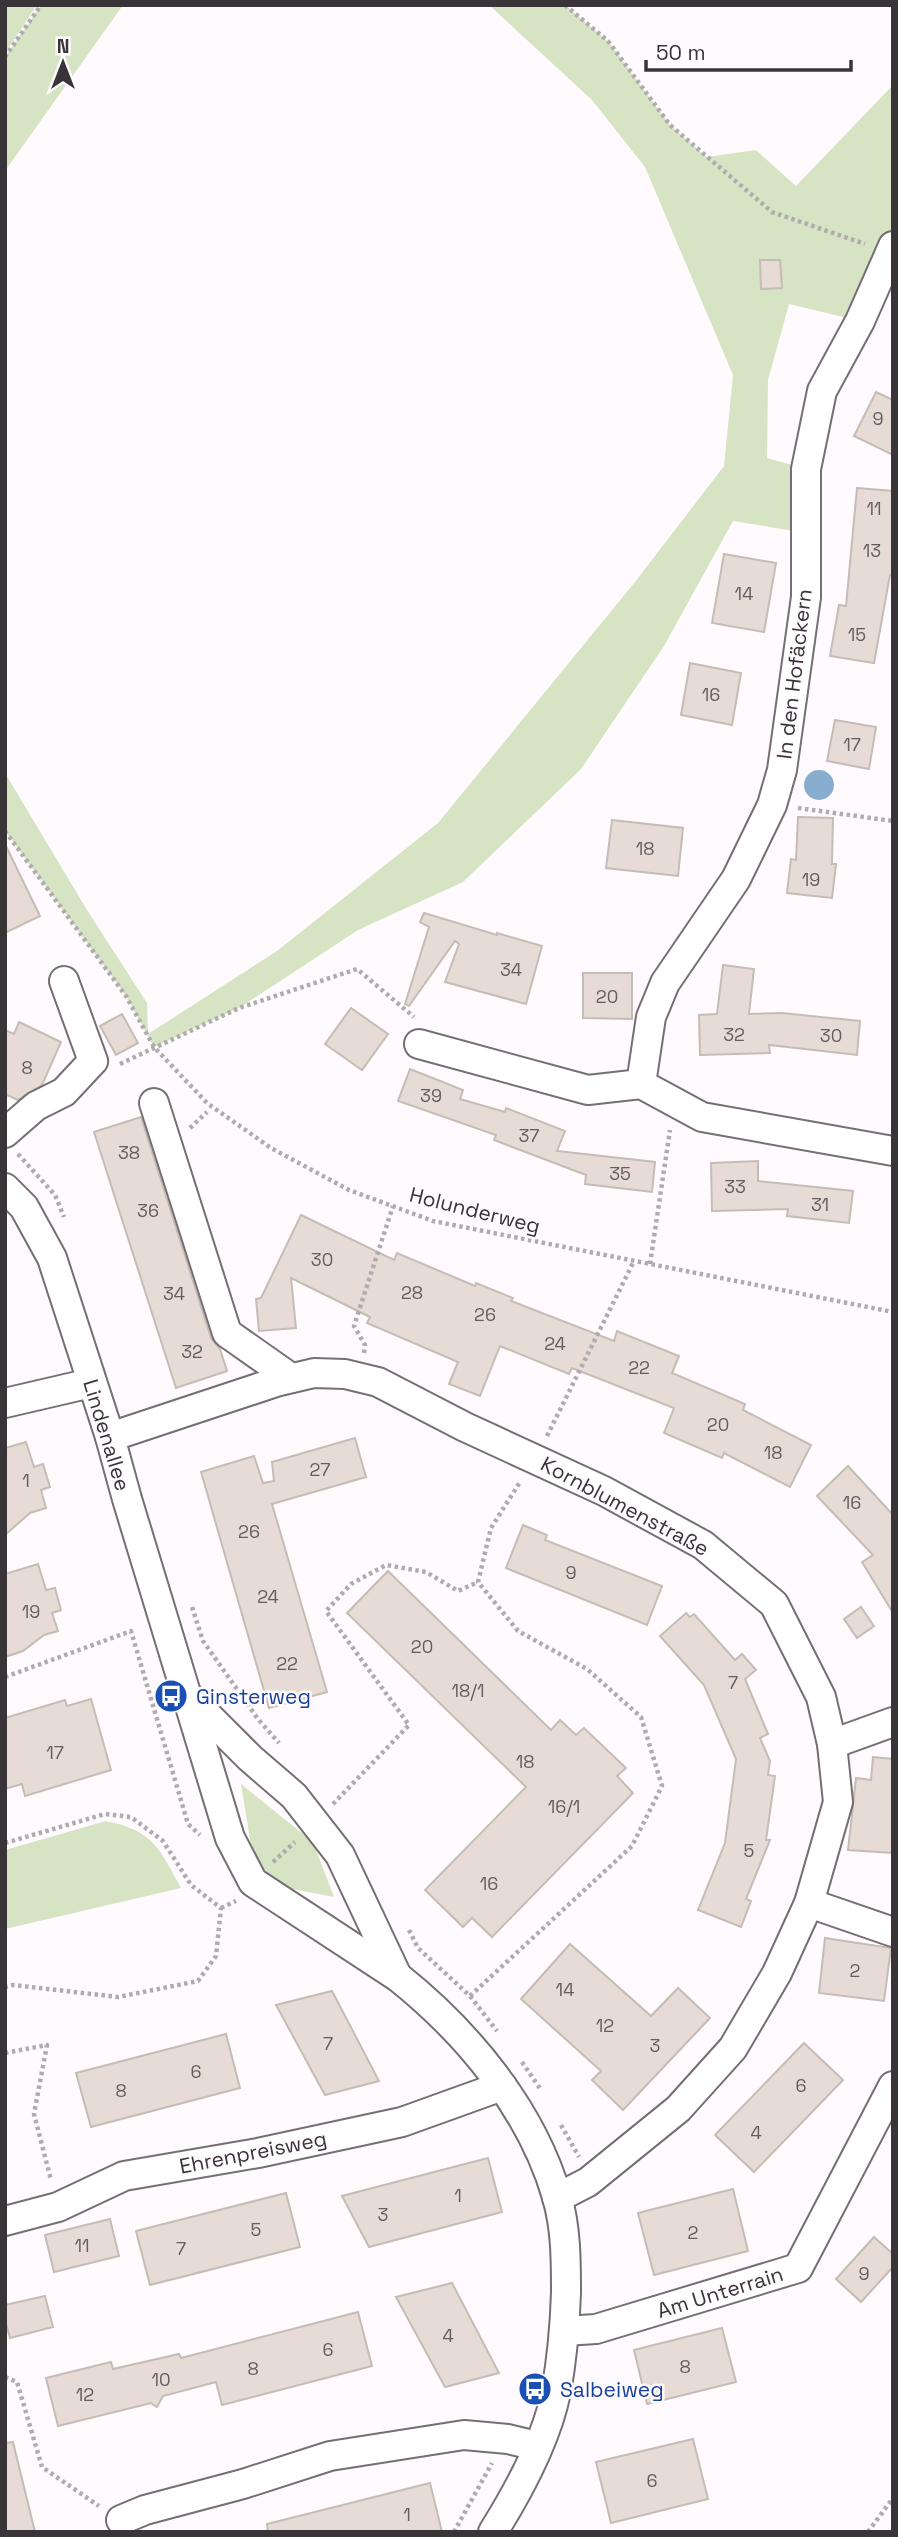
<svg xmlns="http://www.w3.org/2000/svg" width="898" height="2537" font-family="'Space Grotesk',sans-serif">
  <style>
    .green { fill: #d6e4c3 }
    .water { fill: #88adcf }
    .building { fill: #e6dbd5; stroke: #c6bcb6; stroke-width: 2 }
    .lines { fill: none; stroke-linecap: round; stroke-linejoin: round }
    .minor-casing { stroke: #766e75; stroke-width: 32 }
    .path { stroke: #afabae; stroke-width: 4.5; stroke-dasharray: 3.5 3.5; stroke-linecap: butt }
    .minor { stroke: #fff; stroke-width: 28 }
    .labels { text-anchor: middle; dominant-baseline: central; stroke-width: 5; stroke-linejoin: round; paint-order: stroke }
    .number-label { font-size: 18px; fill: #645e5e }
    .street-label { font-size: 21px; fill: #383437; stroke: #fffafe }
    .transit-label { font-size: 21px; fill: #164399; stroke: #fffafe; text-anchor: start }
  </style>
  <rect width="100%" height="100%" fill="#fffafe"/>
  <g class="green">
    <path d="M 5,5 L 37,5 L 5,53 Z"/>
    <path d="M 41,5 L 123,5 L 5,171 L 5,57 Z"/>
    <path d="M 489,5 L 565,5 L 608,41 L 670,125 L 707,157 L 756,150 L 796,186 L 893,85 L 893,246 L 860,321 L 789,304 L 768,380 L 767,458 L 806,469 L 806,533 L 733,521 L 664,646 L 581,769 L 463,882 L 358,930 L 239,1008 L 154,1047 L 126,996 L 5,831 L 5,773 L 87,910 L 147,1003 L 148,1034 L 277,951 L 438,823 L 635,582 L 724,466 L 733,375 L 645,167 L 592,100 Z"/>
    <path d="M 241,1784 L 313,1842 L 334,1897 L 277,1886 L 252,1852 Z"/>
    <path d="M 106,1821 C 154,1831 159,1848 181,1888 L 5,1929 L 5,1850 Z"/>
  </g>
  <circle class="water" cx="819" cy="785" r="15"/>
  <g class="building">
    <path d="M 760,260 L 780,260 L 782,288 L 761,289 Z"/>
    <path d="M 876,392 L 893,400 L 893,455 L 854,436 Z"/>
    <path d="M 857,488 L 893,491 L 893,575 L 890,575 L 874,663 L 830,656 L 839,605 L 846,606 Z"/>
    <path d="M 724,554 L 776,563 L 764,632 L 712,623 Z"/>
    <path d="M 690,663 L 741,673 L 732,725 L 681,715 Z"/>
    <path d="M 835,720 L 876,727 L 869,769 L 827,761 Z"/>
    <path d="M 798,817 L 833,818 L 832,864 L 836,864 L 832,898 L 787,893 L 791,859 L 796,860 Z"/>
    <path d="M 612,820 L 683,828 L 678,876 L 606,868 Z"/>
    <path d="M 5,844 L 40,916 L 5,933 Z"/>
    <path d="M 424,913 L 497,935 L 497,933 L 542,946 L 526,1004 L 445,982 L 459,944 L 455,941 L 409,1006 L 405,1004 L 429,927 L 420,922 Z"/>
    <path d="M 723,965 L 754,969 L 749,1014 L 782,1013 L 860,1021 L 857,1055 L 769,1045 L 770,1053 L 700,1055 L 699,1015 L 717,1014 Z"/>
    <path d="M 583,973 L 632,973 L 632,1019 L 583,1018 Z"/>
    <path d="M 351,1008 L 388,1034 L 362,1070 L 325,1044 Z"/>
    <path d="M 122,1014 L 138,1043 L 116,1055 L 100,1026 Z"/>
    <path d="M 19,1022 L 61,1042 L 42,1085 L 18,1100 L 5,1094 L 5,1030 L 14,1034 Z"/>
    <path d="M 410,1069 L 463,1090 L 460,1099 L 505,1112 L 506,1108 L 565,1131 L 557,1151 L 655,1162 L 652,1192 L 585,1184 L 586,1175 L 494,1140 L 496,1135 L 398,1101 Z"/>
    <path d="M 141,1117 L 211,1338 L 220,1349 L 227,1371 L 176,1388 L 94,1132 Z"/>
    <path d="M 758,1161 L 758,1181 L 853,1191 L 849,1223 L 787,1216 L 788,1209 L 712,1211 L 711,1163 Z"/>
    <path d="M 301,1215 L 394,1260 L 397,1253 L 475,1286 L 476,1283 L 513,1298 L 511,1301 L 614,1341 L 617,1331 L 679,1356 L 672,1373 L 745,1404 L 743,1410 L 811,1445 L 790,1487 L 724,1453 L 722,1458 L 664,1433 L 674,1408 L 572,1368 L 569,1374 L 500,1346 L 480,1396 L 449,1384 L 458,1362 L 367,1323 L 370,1317 L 291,1278 L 296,1328 L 259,1331 L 256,1299 L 261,1298 Z"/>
    <path d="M 355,1438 L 366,1477 L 272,1504 L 327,1692 L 269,1708 L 201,1472 L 254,1456 L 263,1483 L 274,1481 L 272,1462 Z"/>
    <path d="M 26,1442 L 34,1467 L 43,1464 L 50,1487 L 41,1490 L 46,1508 L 30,1513 L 5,1535 L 5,1448 Z"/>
    <path d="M 848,1466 L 893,1515 L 893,1613 L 862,1562 L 873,1555 L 817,1496 Z"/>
    <path d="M 523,1525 L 547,1535 L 545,1540 L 662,1586 L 647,1625 L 506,1568 Z"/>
    <path d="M 38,1564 L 46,1590 L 55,1588 L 61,1610 L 52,1613 L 58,1631 L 44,1635 L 23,1651 L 5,1657 L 5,1574 Z"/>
    <path d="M 388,1571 L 551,1730 L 560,1720 L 576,1735 L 584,1728 L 626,1768 L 617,1776 L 633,1793 L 492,1937 L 472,1918 L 463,1927 L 425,1890 L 526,1787 L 347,1613 Z"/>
    <path d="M 861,1607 L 874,1626 L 857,1638 L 844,1619 Z"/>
    <path d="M 686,1613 L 690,1617 L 694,1614 L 735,1660 L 742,1654 L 756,1670 L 745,1679 L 768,1734 L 760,1738 L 770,1761 L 768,1775 L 775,1776 L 766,1840 L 770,1840 L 746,1899 L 751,1901 L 741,1927 L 698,1910 L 725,1843 L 736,1759 L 704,1685 L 660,1636 Z"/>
    <path d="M 91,1699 L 111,1770 L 25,1796 L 22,1784 L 5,1789 L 5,1718 L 65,1700 L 67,1706 Z"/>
    <path d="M 873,1757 L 893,1759 L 893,1853 L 848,1850 L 856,1778 L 871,1780 Z"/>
    <path d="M 825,1938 L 891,1948 L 884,2001 L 819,1993 Z"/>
    <path d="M 570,1944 L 651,2016 L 678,1988 L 710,2018 L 623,2110 L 592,2080 L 601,2071 L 521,1999 Z"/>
    <path d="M 332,1991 L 379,2081 L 325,2095 L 276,2005 Z"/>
    <path d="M 226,2034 L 240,2088 L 91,2127 L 76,2073 Z"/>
    <path d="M 804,2043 L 843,2080 L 754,2172 L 715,2135 Z"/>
    <path d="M 488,2158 L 502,2212 L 369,2247 L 342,2196 Z"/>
    <path d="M 733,2189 L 748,2251 L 654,2275 L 638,2213 Z"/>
    <path d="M 286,2193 L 300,2247 L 150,2285 L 136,2231 Z"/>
    <path d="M 110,2219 L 119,2256 L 54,2272 L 45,2235 Z"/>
    <path d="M 874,2237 L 893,2254 L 893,2267 L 861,2302 L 836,2279 Z"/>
    <path d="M 452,2283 L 499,2373 L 445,2387 L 396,2297 Z"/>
    <path d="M 45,2296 L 53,2327 L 10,2338 L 5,2320 L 5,2305 Z"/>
    <path d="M 358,2312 L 372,2366 L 222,2405 L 216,2382 L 163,2396 L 157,2407 L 151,2403 L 58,2426 L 46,2378 L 111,2362 L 113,2369 L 179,2354 L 181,2358 Z"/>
    <path d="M 722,2328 L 736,2382 L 647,2404 L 634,2350 Z"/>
    <path d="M 693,2439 L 708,2499 L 611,2523 L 596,2462 Z"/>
    <path d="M 13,2442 L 35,2532 L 5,2532 L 5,2443 Z"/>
    <path d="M 430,2483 L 442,2532 L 268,2532 L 267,2524 Z"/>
  </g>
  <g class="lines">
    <defs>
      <g id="minor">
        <path d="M 419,1044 L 588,1090 L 641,1084 L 702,1117 L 893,1151"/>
        <path d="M 641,1084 L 651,1017 L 665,983 L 736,879 L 772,805 L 782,770 L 806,597 L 806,469 L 822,391 L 860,321 L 893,246"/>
        <path d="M 154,1103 L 227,1333 L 291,1378"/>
        <path d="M 5,1133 L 36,1106 L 64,1092 L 93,1061 L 64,981"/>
        <path d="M 5,1188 L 24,1207 L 52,1258 L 110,1437 L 127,1499 L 230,1838 L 253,1882 L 398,1977 C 468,2033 532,2110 557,2197 C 566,2228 566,2260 566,2292 C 565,2325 562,2359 556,2392 C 547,2438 518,2492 493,2532"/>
        <path d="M 5,1403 L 91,1383"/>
        <path d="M 110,1437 L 276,1382 L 314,1373 L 345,1374 L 378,1382 L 465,1427 L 604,1491 L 703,1545 L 774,1604 L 821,1697 L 832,1744 L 838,1802 L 809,1903 L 777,1973 L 733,2048 L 678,2109 L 588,2182 L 557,2198"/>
        <path d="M 188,1696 L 250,1758 L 294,1796 L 340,1855 L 397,1976"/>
        <path d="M 832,1744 L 893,1722"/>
        <path d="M 809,1903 L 893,1932"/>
        <path d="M 5,2221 L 58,2207 L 124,2176 L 258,2153 L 402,2122 L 502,2086"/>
        <path d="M 564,2331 L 596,2329 L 798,2268 L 893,2086"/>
        <path d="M 121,2520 L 145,2510 L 243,2484 L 330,2456 L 464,2435 L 508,2439 L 537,2446"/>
      </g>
    </defs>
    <use href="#minor" class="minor-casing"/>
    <g class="path">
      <path d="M 565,5 L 608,41 L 670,125 L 772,212 L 865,244"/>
      <path d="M 5,57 L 41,5"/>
      <path d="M 798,808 L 893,821"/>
      <path d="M 5,831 L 126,996 L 154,1047 L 207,1103 L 271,1148 L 349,1190 L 433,1221 L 893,1312"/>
      <path d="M 120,1064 L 239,1008 L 357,969 L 414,1017"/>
      <path d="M 190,1128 L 207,1112"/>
      <path d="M 18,1154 L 55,1195 L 64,1217"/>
      <path d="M 650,1264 L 670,1130"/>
      <path d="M 364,1353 L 365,1345 L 354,1326 L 393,1206"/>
      <path d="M 547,1436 L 634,1261"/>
      <path d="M 192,1607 L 203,1641 L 258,1719 L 279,1743"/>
      <path d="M 5,1677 L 131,1631 L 188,1824 L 200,1835"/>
      <path d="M 333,1804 L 409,1725 L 326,1611 L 351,1584 L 386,1565 L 426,1572 L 458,1591 L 478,1582"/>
      <path d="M 5,1843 L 105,1814 L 131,1817 L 163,1841 L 191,1885 L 221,1908 L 216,1956 L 198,1981 L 118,1997 L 13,1985 L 5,1987"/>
      <path d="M 273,1862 L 295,1842"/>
      <path d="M 221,1908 L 236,1901"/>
      <path d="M 409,1930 L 418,1948 L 470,1996 L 497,2031"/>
      <path d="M 470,1996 L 632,1846 L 662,1786 L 641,1717 L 587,1669 L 518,1631 L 478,1582 L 491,1528 L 520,1482"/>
      <path d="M 5,2053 L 47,2045 L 34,2114 L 51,2180"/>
      <path d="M 522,2062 L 541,2090"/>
      <path d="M 561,2125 L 579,2157"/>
      <path d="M 5,2377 L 17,2382 L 42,2467 L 99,2506"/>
      <path d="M 454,2532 L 492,2463"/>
      <path d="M 868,2532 L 893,2498"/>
    </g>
    <use href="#minor" class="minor"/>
  </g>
  <defs>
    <symbol id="bus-disc" viewBox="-11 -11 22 22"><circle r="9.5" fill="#1a4fb4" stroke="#fffafe"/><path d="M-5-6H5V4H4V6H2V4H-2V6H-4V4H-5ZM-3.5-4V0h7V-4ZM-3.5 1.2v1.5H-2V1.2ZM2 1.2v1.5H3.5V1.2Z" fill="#fff"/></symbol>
  </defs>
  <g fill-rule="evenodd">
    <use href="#bus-disc" x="152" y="1677" width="38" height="38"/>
    <use href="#bus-disc" x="516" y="2370" width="38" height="38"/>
  </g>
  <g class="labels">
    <g class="number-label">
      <text x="878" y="418">9</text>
      <text x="874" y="508">11</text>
      <text x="872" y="550">13</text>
      <text x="744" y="593">14</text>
      <text x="857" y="634">15</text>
      <text x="711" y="694">16</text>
      <text x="852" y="744">17</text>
      <text x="645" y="848">18</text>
      <text x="811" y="879">19</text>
      <text x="511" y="969">34</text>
      <text x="607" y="996">20</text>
      <text x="734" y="1034">32</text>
      <text x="831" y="1035">30</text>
      <text x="27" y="1067">8</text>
      <text x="431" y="1095">39</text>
      <text x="529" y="1135">37</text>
      <text x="129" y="1152">38</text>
      <text x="620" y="1173">35</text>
      <text x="735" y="1186">33</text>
      <text x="820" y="1204">31</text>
      <text x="148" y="1210">36</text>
      <text x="322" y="1259">30</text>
      <text x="412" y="1292">28</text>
      <text x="174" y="1293">34</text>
      <text x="485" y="1314">26</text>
      <text x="555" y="1343">24</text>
      <text x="192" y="1351">32</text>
      <text x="639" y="1367">22</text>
      <text x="718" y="1424">20</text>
      <text x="773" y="1452">18</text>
      <text x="320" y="1469">27</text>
      <text x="26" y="1480">1</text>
      <text x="852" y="1502">16</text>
      <text x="249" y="1531">26</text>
      <text x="571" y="1572">9</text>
      <text x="268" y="1596">24</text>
      <text x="31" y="1611">19</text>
      <text x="422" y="1646">20</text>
      <text x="287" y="1663">22</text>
      <text x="733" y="1682">7</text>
      <text x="468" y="1690">18/1</text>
      <text x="55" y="1752">17</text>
      <text x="525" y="1761">18</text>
      <text x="564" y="1806">16/1</text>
      <text x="749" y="1850">5</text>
      <text x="489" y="1883">16</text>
      <text x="855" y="1970">2</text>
      <text x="565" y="1989">14</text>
      <text x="605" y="2025">12</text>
      <text x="328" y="2043">7</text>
      <text x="655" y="2045">3</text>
      <text x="196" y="2071">6</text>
      <text x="801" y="2085">6</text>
      <text x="121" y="2090">8</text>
      <text x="756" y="2132">4</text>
      <text x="458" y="2195">1</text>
      <text x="383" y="2214">3</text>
      <text x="256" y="2229">5</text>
      <text x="693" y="2232">2</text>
      <text x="82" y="2245">11</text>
      <text x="181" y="2248">7</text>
      <text x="864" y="2273">9</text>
      <text x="448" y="2335">4</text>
      <text x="328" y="2349">6</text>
      <text x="685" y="2366">8</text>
      <text x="253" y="2368">8</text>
      <text x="161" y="2379">10</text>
      <text x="85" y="2394">12</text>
      <text x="652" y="2480">6</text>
      <text x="407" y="2514">1</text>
    </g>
    <g class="street-label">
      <text transform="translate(794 674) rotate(-83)">In den Hofäckern</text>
      <text transform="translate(475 1210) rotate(14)">Holunderweg</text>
      <text transform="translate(107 1435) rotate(73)">Lindenallee</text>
      <text transform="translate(625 1506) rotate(28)">Kornblumenstraße</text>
      <text transform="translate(253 2152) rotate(-11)">Ehrenpreisweg</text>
      <text transform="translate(720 2292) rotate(-17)">Am Unterrain</text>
    </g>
    <g class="transit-label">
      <text x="196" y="1696">Ginsterweg</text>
      <text x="560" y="2389">Salbeiweg</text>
    </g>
  </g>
  <rect width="898" height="2537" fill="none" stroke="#383437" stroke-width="14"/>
  <g transform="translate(63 63)" stroke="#fffafe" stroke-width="5" paint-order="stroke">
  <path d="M0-5L12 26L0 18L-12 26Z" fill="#383437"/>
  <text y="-10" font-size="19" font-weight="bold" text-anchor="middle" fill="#383437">N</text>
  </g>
  <path d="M646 60v10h205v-10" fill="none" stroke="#383437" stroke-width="3.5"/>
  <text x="656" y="60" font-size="21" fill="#383437" stroke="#fffafe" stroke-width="5" paint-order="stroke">50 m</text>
</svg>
